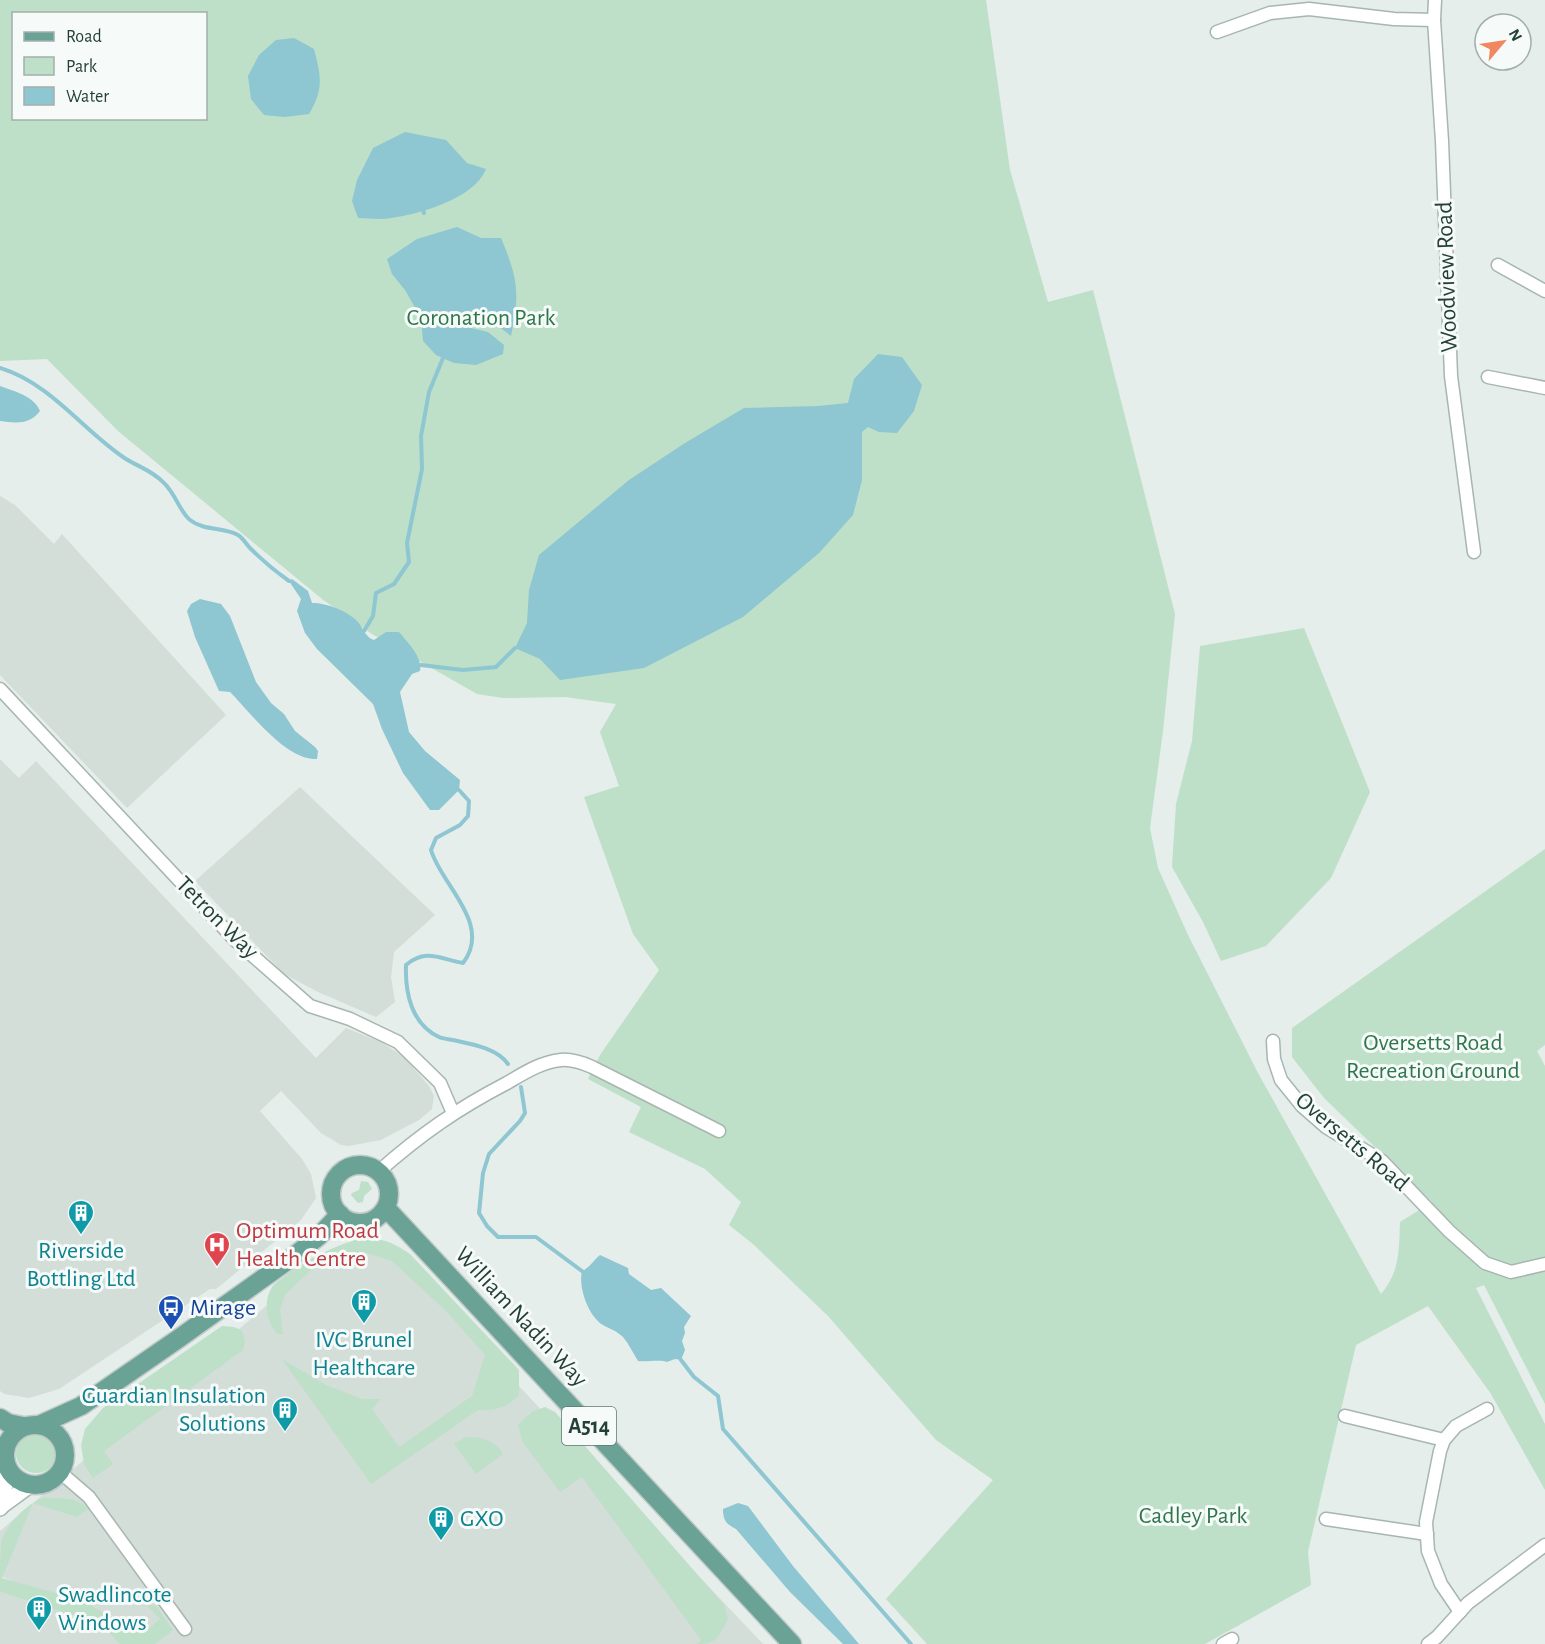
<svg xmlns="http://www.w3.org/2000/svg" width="1545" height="1644" font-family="'Alegreya Sans',sans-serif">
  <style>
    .built { fill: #d3ded9 }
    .green { fill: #bedfc8; fill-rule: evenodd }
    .water { fill: #8ec6d2 }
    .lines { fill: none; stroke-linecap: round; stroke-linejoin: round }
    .stream { stroke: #8ec6d2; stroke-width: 4 }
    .minor-casing { stroke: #a7b6b1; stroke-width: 15 }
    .tertiary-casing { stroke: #a7b6b1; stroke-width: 18 }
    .primary-casing { stroke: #c2cac8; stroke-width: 21 }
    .minor { stroke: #fff; stroke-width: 12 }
    .tertiary { stroke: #fff; stroke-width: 15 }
    .primary { stroke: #6aa396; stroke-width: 18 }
    .labels { text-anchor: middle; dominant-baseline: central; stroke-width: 6; stroke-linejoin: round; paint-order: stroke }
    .shield { fill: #f6faf8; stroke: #637872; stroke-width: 1.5 }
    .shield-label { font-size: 22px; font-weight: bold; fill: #244039 }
    .street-label { font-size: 24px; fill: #244039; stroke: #f6faf8 }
    .park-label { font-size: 24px; fill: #2e774c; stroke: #f6faf8 }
    .health-label { font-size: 24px; fill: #be3a42; stroke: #f6faf8; text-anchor: start }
    .culture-label { font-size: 24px; fill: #0d838f; stroke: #f6faf8 }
    .transit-label { font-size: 24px; fill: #164399; stroke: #f6faf8; text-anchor: start }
  </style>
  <rect width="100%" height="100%" fill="#e5eeea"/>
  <g class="built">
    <path d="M 0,496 L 15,505 L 54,544 L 62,534 L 226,715 L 127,808 L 0,675 Z"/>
    <path d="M 0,759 L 19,778 L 36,761 L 316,1058 L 346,1028 L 381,1042 L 404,1057 L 429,1086 L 434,1096 L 432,1109 L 419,1120 L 381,1140 L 349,1146 L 341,1145 L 321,1133 L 281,1091 L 260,1111 L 302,1159 L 311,1174 L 316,1198 L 301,1220 L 216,1289 L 210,1289 L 59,1389 L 29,1398 L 4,1394 L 0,1391 Z"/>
    <path d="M 300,787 L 435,915 L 394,952 L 391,977 L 395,1002 L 376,1017 L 318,992 L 284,974 L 195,881 Z"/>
    <path d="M 363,1245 L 394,1254 L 763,1644 L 135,1644 L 116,1620 L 0,1576 L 0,1531 L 324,1257 Z"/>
    <path d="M 0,1592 L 103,1625 L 119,1644 L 0,1644 Z"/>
  </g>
  <g class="green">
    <path d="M 0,0 L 986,0 L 1010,170 L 1048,302 L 1093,290 L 1175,614 L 1163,731 L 1150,828 L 1158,868 L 1188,935 L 1258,1073 L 1381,1294 C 1400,1272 1399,1250 1400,1222 L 1432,1202 L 1324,1098 L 1292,1057 L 1292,1028 L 1545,849 L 1545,1045 L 1537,1051 L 1545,1066 L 1545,1404 L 1484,1285 L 1476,1288 L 1545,1424 L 1545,1490 L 1491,1394 L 1428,1306 L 1356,1345 L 1308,1552 L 1311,1585 L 1205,1644 L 927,1644 L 886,1599 L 993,1480 L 936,1440 L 828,1316 L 753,1244 L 729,1225 L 741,1202 L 705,1169 L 629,1132 L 641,1107 L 588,1079 L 600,1055 L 659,970 L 633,934 L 584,797 L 619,786 L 600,732 L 616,704 L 565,697 L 503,698 L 477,694 L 372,634 L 322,599 L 118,431 L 47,359 L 0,361 ZM 14,14 L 206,14 L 206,118 L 14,118 Z"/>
    <path d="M 1304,628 L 1370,792 L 1331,878 L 1266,946 L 1221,961 L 1203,922 L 1172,867 L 1176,804 L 1192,741 L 1200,646 Z"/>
    <path d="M 361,1181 L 368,1182 L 372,1189 L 364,1196 L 363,1202 L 358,1203 L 351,1195 L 352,1193 L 359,1190 Z"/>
    <path d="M 361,1238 C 383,1238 392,1242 410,1254 L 519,1370 L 519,1395 C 506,1409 495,1410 478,1410 L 371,1484 L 282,1359 L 326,1385 L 362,1399 L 381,1399 L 372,1409 L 399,1447 L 472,1396 L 485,1355 L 447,1312 L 392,1261 L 364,1252 L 324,1257 L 285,1295 L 280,1309 L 283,1335 L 276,1333 C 267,1321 263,1303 271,1289 C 273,1284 280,1280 285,1276 C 308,1258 333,1247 361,1238 Z"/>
    <path d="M 222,1326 L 234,1327 L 242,1331 L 245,1341 L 243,1350 L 104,1451 L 113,1464 L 93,1478 L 84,1464 L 81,1445 L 85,1429 L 103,1408 Z"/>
    <path d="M 545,1407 L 555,1412 L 725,1606 L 728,1619 C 718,1637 718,1644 697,1644 L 701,1640 L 582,1477 L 560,1492 L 522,1441 L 518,1425 L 532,1412 Z"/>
    <circle cx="36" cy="1453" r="20"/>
    <path d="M 466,1437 C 483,1437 494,1440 503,1454 L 476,1474 L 454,1444 Z"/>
    <path d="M 42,1498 C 57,1498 78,1496 88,1509 L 77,1517 L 33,1503 L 2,1578 L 84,1601 L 110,1617 L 124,1618 L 139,1632 L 145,1632 L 160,1619 L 147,1605 L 156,1606 L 173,1630 L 155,1644 L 119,1644 L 103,1625 L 0,1592 C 0,1577 0,1558 1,1543 C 6,1524 25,1506 42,1498 Z"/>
  </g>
  <g class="water">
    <path d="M 294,38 L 314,49 C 321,76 324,89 309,114 L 285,117 L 264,115 L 251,99 L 248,76 L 259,55 L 276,40 Z"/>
    <path d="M 405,132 L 446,140 L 467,163 L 486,169 C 475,198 420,214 391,218 C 380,220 369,218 358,218 L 352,201 L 357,180 L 373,148 Z"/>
    <path d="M 457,227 L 481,238 L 501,238 C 518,279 520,292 511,336 C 499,326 488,319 473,318 L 471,328 L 488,332 L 504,345 L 503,354 L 476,365 L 454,363 L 436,355 L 423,341 L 421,318 L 405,290 L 392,274 L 387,259 L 417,239 Z"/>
    <path d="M 878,354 L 902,357 L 922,385 L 914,411 L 897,433 L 879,432 L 868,427 L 862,432 L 862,480 L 853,515 L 819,553 L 743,617 L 644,668 L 560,680 L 540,659 L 515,648 L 527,623 L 529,590 L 539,555 L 629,480 L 685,443 L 744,408 L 818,406 L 848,403 L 854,379 Z"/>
    <path d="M 0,386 C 14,391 34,396 40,411 C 30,425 15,423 0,421 Z"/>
    <path d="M 292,579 L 308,591 L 312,603 C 327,603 348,611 358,622 C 364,629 365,637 374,640 L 386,632 L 399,632 C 407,642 423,657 420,671 L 412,674 L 400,692 L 409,732 L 425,751 L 460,780 L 459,790 L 439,810 L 430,810 L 403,773 L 382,729 L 373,704 L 317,649 L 305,633 L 297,611 L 301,599 L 289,581 Z"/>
    <path d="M 200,599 L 221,604 L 230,616 L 256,682 L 271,703 L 284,714 L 295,731 L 315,747 L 318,751 L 317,759 C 286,761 250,712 230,692 L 219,691 L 195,637 L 187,611 L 191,604 Z"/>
    <path d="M 600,1255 L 628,1268 L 629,1274 L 651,1290 L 661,1288 L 691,1316 L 684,1327 L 685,1333 L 682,1341 L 685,1350 L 681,1360 L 675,1359 L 667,1362 C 662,1359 646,1362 638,1361 C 633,1353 629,1344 623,1337 C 617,1331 610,1329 603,1325 C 588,1316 578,1286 582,1271 C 588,1269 594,1260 600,1255 Z"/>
    <path d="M 738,1503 L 748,1506 L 793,1566 L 859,1644 L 843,1644 L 790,1592 L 736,1529 C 726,1524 723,1520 723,1509 Z"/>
  </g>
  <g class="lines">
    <g class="stream">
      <path d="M 423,210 L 424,213"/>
      <path d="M 0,368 C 52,384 83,431 126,459 C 139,467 153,471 164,483 C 175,493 180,512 190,520 C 204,531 223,527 238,535 C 243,538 246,544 250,548 C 262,560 275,571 289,581"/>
      <path d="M 364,631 L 373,616 L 376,593 L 394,584 L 409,562 L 407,543 L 422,469 L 421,436 L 429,392 L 443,358"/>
      <path d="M 421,665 L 463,670 L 496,667 L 515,648"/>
      <path d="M 459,790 L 469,801 L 468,816 L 460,825 L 436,838 L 431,850 C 441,885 493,924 463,963 C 440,959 426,948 406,965 C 405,992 411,1024 439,1037 C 443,1039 449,1039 453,1040 C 471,1044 497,1048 508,1064"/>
      <path d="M 521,1087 L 525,1113 L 520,1121 L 489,1154 L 483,1173 L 479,1213 L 487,1226 L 498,1237 L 536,1237 L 582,1271"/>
      <path d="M 681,1360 L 694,1377 L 718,1396 L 723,1429 L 911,1644"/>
    </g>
    <defs>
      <g id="minor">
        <path d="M 1435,0 L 1434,20 L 1442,141 L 1451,376 L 1474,552"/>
        <path d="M 1217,32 L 1270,13 L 1309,9 L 1394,19 L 1434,20"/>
        <path d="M 1498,265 L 1545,291"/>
        <path d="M 1488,377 L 1545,388"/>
        <path d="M 0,689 L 235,940 L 310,1006 L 350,1019 L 398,1042 L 440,1083 L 453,1113"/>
        <path d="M 1273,1041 L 1274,1059 L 1281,1080 L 1302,1106 L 1326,1127 L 1382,1161 L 1449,1231 L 1485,1263 L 1511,1272 L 1545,1264"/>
        <path d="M 378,1172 C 421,1134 457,1109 507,1083 C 524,1073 541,1062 561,1060 C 572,1059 583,1063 592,1067 L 719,1131"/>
        <path d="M 1345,1416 L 1444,1440"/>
        <path d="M 60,1472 L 89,1497 L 185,1629"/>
        <path d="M 1326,1519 L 1427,1534"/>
        <path d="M 1460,1612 L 1441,1584 L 1428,1551 L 1426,1522 L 1440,1451 L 1444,1440 L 1456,1426 L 1487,1409"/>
        <path d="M 1223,1644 L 1232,1639"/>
        <path d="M 1428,1644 L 1437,1637 L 1468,1603 L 1545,1545"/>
      </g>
      <g id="tertiary">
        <path d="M 0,1507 L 30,1485"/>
        <path d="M 0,1508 L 8,1471"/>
      </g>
      <g id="primary">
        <circle cx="360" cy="1194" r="29"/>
        <path d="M 386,1208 L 792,1644"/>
        <path d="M 0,1418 L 8,1423 L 23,1426"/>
        <circle cx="35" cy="1455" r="30"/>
        <path d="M 39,1425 L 81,1406 L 178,1339 L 290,1259 L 318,1237 L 340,1214"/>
      </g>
    </defs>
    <use href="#minor" class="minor-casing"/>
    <use href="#tertiary" class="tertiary-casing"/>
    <use href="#primary" class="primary-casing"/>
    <use href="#minor" class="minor"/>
    <use href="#tertiary" class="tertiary"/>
    <use href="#primary" class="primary"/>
  </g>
  <defs>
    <symbol id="building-pin" viewBox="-11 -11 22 30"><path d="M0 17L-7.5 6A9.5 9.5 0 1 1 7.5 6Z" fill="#0f9aa8" stroke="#f6faf8"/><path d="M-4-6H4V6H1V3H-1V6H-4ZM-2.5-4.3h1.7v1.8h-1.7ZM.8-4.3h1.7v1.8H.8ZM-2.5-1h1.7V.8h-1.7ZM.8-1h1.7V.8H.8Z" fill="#fff"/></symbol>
    <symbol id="hospital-pin" viewBox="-11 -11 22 30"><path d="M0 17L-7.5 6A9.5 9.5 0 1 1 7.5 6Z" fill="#e0444e" stroke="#f6faf8"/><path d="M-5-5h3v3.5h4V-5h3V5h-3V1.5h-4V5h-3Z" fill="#fff"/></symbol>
    <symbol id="bus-pin" viewBox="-11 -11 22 30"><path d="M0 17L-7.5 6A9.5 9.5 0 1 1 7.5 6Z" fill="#1a4fb4" stroke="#f6faf8"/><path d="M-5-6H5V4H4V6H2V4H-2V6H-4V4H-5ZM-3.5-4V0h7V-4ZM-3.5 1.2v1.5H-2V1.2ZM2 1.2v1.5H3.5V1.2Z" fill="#fff"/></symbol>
  </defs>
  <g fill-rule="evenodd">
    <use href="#building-pin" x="66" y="1198" width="30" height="40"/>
    <use href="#hospital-pin" x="202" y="1230" width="30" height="40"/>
    <use href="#building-pin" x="349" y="1287" width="30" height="40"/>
    <use href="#bus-pin" x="156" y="1293" width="30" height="40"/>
    <use href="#building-pin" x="270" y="1395" width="30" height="40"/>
    <use href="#building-pin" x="426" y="1504" width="30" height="40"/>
    <use href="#building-pin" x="24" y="1594" width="30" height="40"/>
  </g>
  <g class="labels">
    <rect class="shield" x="562" y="1407" width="54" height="38" rx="4.5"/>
    <g class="shield-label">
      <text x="589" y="1426">A514</text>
    </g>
    <g class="street-label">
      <text transform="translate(1447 277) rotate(-92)">Woodview Road</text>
      <text transform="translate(217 918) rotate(45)">Tetron Way</text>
      <text transform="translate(1352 1142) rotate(40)">Oversetts Road</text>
      <text transform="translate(521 1317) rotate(47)">William Nadin Way</text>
    </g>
    <g class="park-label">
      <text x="481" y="318">Coronation Park</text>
      <text x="1433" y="1043">Oversetts Road<tspan x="1433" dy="28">Recreation Ground</tspan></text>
      <text x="1193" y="1516">Cadley Park</text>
    </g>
    <g class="health-label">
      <text x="236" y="1231">Optimum Road<tspan x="236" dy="28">Health Centre</tspan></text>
    </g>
    <g class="culture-label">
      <text x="81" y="1251">Riverside<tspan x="81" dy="28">Bottling Ltd</tspan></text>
      <text x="364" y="1340">IVC Brunel<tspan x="364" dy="28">Healthcare</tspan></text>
      <text x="266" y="1396" text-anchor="end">Guardian Insulation<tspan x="266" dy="28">Solutions</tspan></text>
      <text x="460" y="1519" text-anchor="start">GXO</text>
      <text x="58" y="1595" text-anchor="start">Swadlincote<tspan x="58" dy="28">Windows</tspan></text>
    </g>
    <g class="transit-label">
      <text x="190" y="1308">Mirage</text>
    </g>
  </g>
  <rect x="12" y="12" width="195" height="108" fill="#f6faf8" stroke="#a2b0ac" stroke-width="1.5"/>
  <rect x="24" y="32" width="30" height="9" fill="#6aa396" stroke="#a2b0ac" stroke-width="1.5"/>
  <text x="66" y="42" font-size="18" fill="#244039">Road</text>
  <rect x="24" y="57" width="30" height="18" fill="#bedfc8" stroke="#a2b0ac" stroke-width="1.5"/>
  <text x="66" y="72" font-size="18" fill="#244039">Park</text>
  <rect x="24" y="87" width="30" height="18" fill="#8ec6d2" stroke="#a2b0ac" stroke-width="1.5"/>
  <text x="66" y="102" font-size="18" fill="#244039">Water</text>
  <g transform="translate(1503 42) rotate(61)"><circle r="28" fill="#f6faf8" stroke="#a2b0ac" stroke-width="1.5"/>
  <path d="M0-4.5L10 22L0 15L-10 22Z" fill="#f18760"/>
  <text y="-9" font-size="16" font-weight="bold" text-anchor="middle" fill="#244039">N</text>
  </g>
</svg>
